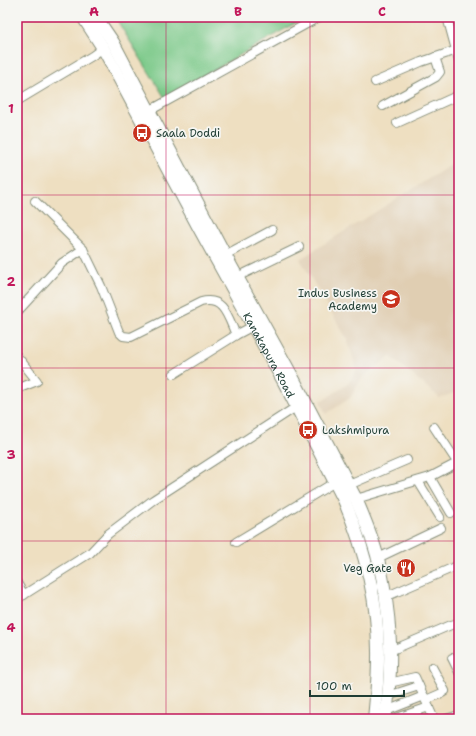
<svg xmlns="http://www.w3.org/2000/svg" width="476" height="736" font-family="'Shantell Sans',sans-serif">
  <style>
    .built { fill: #e0ceb2 }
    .green { fill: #7bc989; stroke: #4d835e }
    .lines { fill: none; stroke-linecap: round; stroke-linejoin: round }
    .minor-casing { stroke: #868e7a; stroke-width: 10 }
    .highway-casing { stroke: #868e7a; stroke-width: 14 }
    .minor { stroke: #fff; stroke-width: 8 }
    .highway { stroke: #fff; stroke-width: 12 }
    .grid { fill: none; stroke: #c2185b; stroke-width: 1; stroke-opacity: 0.55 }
    .labels { text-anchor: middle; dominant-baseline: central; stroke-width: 3.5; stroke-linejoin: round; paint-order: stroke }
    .poi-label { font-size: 11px; fill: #1f3d34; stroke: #f6f6f2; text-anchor: start }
    .street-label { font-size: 11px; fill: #1f3d34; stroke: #f6f6f2 }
    .neatline { fill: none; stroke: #c2185b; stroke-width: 1.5 }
    .grid-label { font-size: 13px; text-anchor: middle; font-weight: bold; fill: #c2185b }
  </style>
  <rect width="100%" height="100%" fill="#f6f6f2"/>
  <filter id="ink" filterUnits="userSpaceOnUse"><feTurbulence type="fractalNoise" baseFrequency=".025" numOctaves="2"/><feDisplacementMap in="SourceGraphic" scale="8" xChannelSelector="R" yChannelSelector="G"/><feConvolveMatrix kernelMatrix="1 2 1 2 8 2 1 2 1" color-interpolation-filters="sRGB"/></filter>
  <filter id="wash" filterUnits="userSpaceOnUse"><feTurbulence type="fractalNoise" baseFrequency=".012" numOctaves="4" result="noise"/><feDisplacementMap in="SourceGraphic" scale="16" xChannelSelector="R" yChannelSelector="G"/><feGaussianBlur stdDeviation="0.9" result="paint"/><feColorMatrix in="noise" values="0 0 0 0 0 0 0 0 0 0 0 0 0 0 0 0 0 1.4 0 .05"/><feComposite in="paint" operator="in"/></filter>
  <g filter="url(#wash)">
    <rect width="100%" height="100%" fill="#eedfc1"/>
    <path class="built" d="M 459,160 L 459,391 L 440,398 L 390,356 L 362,378 L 350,398 L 326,414 L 320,401 L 328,397 L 348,384 L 357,370 L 347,339 L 300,259 Z"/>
    <path class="green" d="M 115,17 L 306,17 L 165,98 Z"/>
  </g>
  <g filter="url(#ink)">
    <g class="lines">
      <defs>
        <g id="minor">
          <path d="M 447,17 L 459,61"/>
          <path d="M 375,82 L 421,62 L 457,50"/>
          <path d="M 17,101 L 92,56 L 103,48"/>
          <path d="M 383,106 L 436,77 L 440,72 L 435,57"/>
          <path d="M 149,111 L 319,17"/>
          <path d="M 397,123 L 459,95"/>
          <path d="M 35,201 L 83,249"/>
          <path d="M 225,255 L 272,230"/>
          <path d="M 237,277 L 299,247"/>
          <path d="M 17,312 L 62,263 L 83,249 L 101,286 L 119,332 L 123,336 L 131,337 L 201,302 C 224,296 228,317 236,335 L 253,326"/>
          <path d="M 17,356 L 37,381 L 17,389"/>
          <path d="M 174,374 L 236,335"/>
          <path d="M 434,427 L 459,465"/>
          <path d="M 430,477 L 451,513"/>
          <path d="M 418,481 L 440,517"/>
          <path d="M 349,485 L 407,460"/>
          <path d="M 356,499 L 430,477 L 457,463"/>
          <path d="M 236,542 L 335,482"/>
          <path d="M 378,558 L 441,528"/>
          <path d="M 17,583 L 24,595"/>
          <path d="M 385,597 L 459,565"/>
          <path d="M 17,599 L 90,553 L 108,534 L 153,500 L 296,407"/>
          <path d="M 390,651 L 451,625 L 455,624 L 459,626"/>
          <path d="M 452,658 L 459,672"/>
          <path d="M 389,683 L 415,677 L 434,719"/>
          <path d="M 388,696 L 419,686"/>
          <path d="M 426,700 L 442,693 L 445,691 L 432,667"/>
          <path d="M 386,711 L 424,696"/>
          <path d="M 394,719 L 429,707"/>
          <path d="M 446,719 L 459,715"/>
        </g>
        <g id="highway">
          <path id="s1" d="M 83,17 L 103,48 L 199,228 L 284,382 L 344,500 C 365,550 379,604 378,658 C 378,678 376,699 374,719"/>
          <path d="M 96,17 L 113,42 L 225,255 L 293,378 L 356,499 C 364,518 373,538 378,559 C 391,610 394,667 385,719"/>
        </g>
      </defs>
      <use href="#minor" class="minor-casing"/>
      <use href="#highway" class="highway-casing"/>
      <use href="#minor" class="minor"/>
      <use href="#highway" class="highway"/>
    </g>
  </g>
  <path class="grid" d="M 166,17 L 166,719M 310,17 L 310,719M 17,195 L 459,195M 17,368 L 459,368M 17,541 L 459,541"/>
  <defs>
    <symbol id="bus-disc" viewBox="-11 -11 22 22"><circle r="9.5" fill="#c8321e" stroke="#f6f6f2"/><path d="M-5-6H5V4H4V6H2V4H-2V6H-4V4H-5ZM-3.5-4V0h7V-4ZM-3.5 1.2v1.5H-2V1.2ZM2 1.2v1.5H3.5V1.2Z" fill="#fff"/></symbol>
    <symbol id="university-disc" viewBox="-11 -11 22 22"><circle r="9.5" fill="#c8321e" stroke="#f6f6f2"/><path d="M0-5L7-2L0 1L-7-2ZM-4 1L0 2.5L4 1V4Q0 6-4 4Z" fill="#fff"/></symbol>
    <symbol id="restaurant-disc" viewBox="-11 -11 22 22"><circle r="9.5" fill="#c8321e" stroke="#f6f6f2"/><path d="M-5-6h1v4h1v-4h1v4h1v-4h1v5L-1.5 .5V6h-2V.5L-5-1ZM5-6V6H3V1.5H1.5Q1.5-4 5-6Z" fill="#fff"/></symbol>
  </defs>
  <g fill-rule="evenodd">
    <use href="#bus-disc" x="131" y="122" width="22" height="22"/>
    <use href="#university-disc" x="380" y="288" width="22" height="22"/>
    <use href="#bus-disc" x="297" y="419" width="22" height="22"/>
    <use href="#restaurant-disc" x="395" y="557" width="22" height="22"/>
  </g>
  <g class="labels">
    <g class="poi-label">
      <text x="156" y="133">Saala Doddi</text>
      <text x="377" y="293" text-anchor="end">Indus Business<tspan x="377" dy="13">Academy</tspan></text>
      <text x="322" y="430">Lakshmipura</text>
      <text x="392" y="568" text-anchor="end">Veg Gate</text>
    </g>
    <g class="street-label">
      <text stroke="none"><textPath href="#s1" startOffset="386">Kanakapura Road</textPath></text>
    </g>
  </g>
  <rect width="476" height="736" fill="none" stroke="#f6f6f2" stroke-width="44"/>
  <path d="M310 690v6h94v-6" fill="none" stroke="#1f3d34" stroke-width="2"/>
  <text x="316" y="690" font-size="12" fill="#1f3d34" stroke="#f6f6f2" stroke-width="3" paint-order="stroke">100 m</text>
  <rect x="22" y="22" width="432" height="692" class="neatline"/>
  <g class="grid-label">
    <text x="94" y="16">A</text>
    <text x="238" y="16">B</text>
    <text x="382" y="16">C</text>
    <text x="11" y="113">1</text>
    <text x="11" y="286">2</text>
    <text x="11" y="459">3</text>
    <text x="11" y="632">4</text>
  </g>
</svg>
